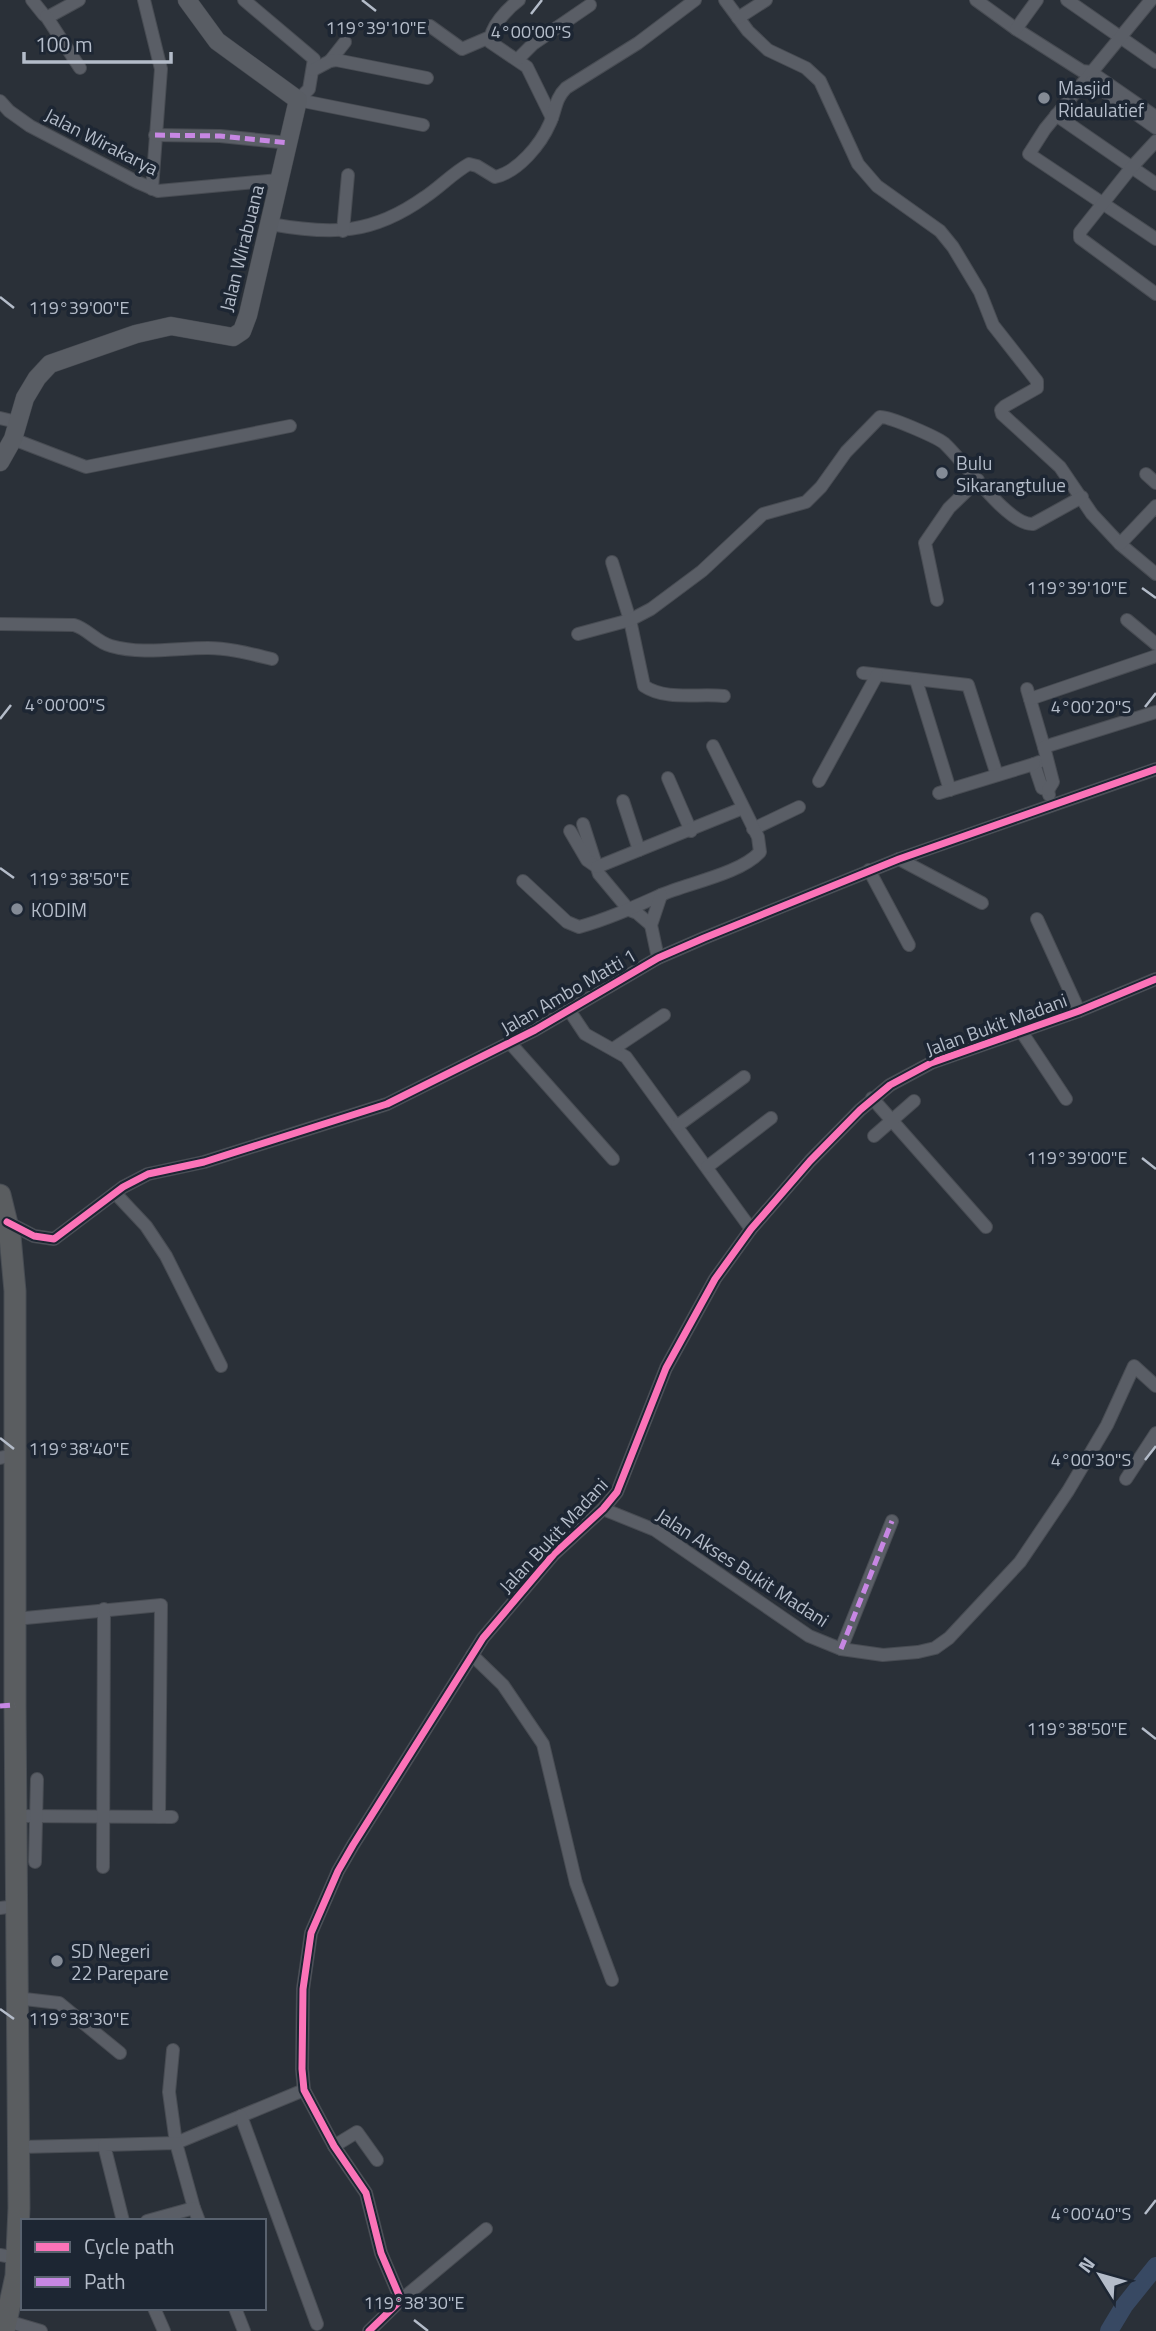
<svg xmlns="http://www.w3.org/2000/svg" width="1156" height="2331" font-family="'Titillium Web',sans-serif">
  <style>
    .lines { fill: none; stroke-linecap: round; stroke-linejoin: round }
    .river { stroke: #384963; stroke-width: 18 }
    .street-casing { stroke: #484c53; stroke-width: 14 }
    .secondary-casing { stroke: #484c53; stroke-width: 19 }
    .highway-casing { stroke: #474c53; stroke-width: 23 }
    .street { stroke: #5a5e66; stroke-width: 12 }
    .secondary { stroke: #595d64; stroke-width: 18 }
    .highway { stroke: #5a5d60; stroke-width: 21 }
    .quiet { stroke: #c787e3; stroke-width: 5; stroke-dasharray: 10 5; stroke-linecap: butt }
    .cycleway-casing { stroke: #1d2633; stroke-width: 11 }
    .cycleway { stroke: #fb73b8; stroke-width: 7 }
    .ticks { fill: none; stroke: #b4bcc9; stroke-width: 2.5 }
    .poi-dot { fill: #848b96; stroke: #1d2633; stroke-width: 2.5 }
    .labels { text-anchor: middle; dominant-baseline: central; stroke-width: 7; stroke-linejoin: round; paint-order: stroke }
    .poi-label { font-size: 19px; fill: #b4bcc9; stroke: #1d2633; text-anchor: start }
    .street-label { font-size: 19px; fill: #b4bcc9; stroke: #1d2633 }
    .ticks-label { font-size: 18px; text-anchor: middle; fill: #b4bcc9; stroke: #1d2633; stroke-width: 7; stroke-linejoin: round; paint-order: stroke }
  </style>
  <rect width="100%" height="100%" fill="#2a3038"/>
  <g class="lines">
    <path class="river" d="M 1109,2331 L 1124,2306 L 1156,2266"/>
    <defs>
      <g id="street">
        <path d="M 32,0 L 44,15 L 48,17 L 79,0"/>
        <path d="M 144,0 L 161,69 L 152,189"/>
        <path d="M 244,0 L 314,59 L 309,89 L 298,100 L 423,125"/>
        <path d="M 519,0 C 507,9 490,27 490,42 L 527,67 L 552,118"/>
        <path d="M 725,0 L 748,31 L 768,50 L 806,68 L 820,81 L 858,164 L 877,186 L 940,231 L 953,247 L 980,292 L 993,325 L 1037,381 L 1037,388 L 1005,406 L 1001,410 L 1002,414 L 1060,467 L 1092,514 L 1120,544 L 1156,574"/>
        <path d="M 976,0 L 1016,29 L 1082,71 L 1091,72 L 1156,117"/>
        <path d="M 1067,0 L 1156,62"/>
        <path d="M 1151,0 L 1045,129 L 1029,154 L 1156,239"/>
        <path d="M 46,16 L 80,68"/>
        <path d="M 738,18 L 766,0"/>
        <path d="M 430,26 L 462,49 L 490,37"/>
        <path d="M 1016,29 L 1037,0"/>
        <path d="M 518,59 L 533,44 L 590,5"/>
        <path d="M 330,61 L 345,42"/>
        <path d="M 313,70 L 330,61 L 336,60 L 427,78"/>
        <path d="M 1091,82 L 1156,128"/>
        <path d="M 0,101 L 9,111 L 30,126 L 137,182 L 158,191 L 279,180"/>
        <path d="M 1056,115 L 1156,184"/>
        <path d="M 155,135 L 220,136 L 289,143"/>
        <path d="M 1156,141 L 1131,168 L 1080,232 L 1080,238 L 1156,294"/>
        <path d="M 270,224 C 332,235 372,235 425,197 C 440,187 453,173 469,164 L 477,166 L 495,177 C 518,172 541,144 550,123 C 556,110 555,99 566,88 L 638,43 L 695,0"/>
        <path d="M 343,231 L 348,175"/>
        <path d="M 0,418 L 17,422"/>
        <path d="M 13,439 L 86,467 L 290,426"/>
        <path d="M 1146,474 L 1156,483"/>
        <path d="M 1120,544 L 1156,506"/>
        <path d="M 612,562 L 630,620 L 644,686 C 666,701 699,693 724,696"/>
        <path d="M 937,600 L 925,543 L 949,508 L 978,480"/>
        <path d="M 1127,620 L 1156,644"/>
        <path d="M 0,624 L 74,625 C 88,629 96,642 111,646 C 143,655 175,648 208,648 C 229,648 251,654 272,659"/>
        <path d="M 578,634 L 630,620 L 651,609 L 702,571 L 763,514 L 806,502 L 821,487 L 846,452 L 880,417 C 889,416 936,437 944,443 C 964,461 1008,526 1033,524 L 1082,497"/>
        <path d="M 863,673 L 968,685 L 997,775"/>
        <path d="M 916,680 L 950,790"/>
        <path d="M 1027,689 L 1044,747"/>
        <path d="M 1030,699 L 1156,656"/>
        <path d="M 1039,762 L 1034,764 L 1042,788 L 1048,790 L 1049,795"/>
        <path d="M 668,778 L 691,831"/>
        <path d="M 819,781 L 877,675"/>
        <path d="M 1048,790 L 1053,782 L 1044,747 L 1156,712"/>
        <path d="M 939,793 L 1034,764"/>
        <path d="M 623,801 L 639,850"/>
        <path d="M 583,824 L 599,874 L 629,910 L 637,913 L 651,925"/>
        <path d="M 753,829 L 799,807"/>
        <path d="M 570,831 L 587,860 L 597,867"/>
        <path d="M 899,859 L 982,903"/>
        <path d="M 597,867 L 743,808"/>
        <path d="M 869,870 L 909,945"/>
        <path d="M 523,881 L 567,922 L 579,927 C 608,919 634,907 661,895 C 688,883 740,874 760,852 L 758,837 L 713,746"/>
        <path d="M 1037,919 L 1079,1011"/>
        <path d="M 658,958 L 651,925 L 661,895"/>
        <path d="M 569,1010 L 585,1034 L 626,1057 L 751,1229"/>
        <path d="M 1021,1031 L 1066,1099"/>
        <path d="M 510,1043 L 613,1159"/>
        <path d="M 613,1049 L 664,1015"/>
        <path d="M 872,1098 L 986,1227"/>
        <path d="M 677,1126 L 744,1077"/>
        <path d="M 874,1136 L 914,1101"/>
        <path d="M 707,1167 L 771,1118"/>
        <path d="M 115,1193 L 146,1226 L 166,1256 L 221,1366"/>
        <path d="M 7,1222 L 34,1236 L 54,1239 L 123,1187 L 148,1174 L 204,1162 L 387,1104 L 535,1030 L 658,958 L 704,938 L 899,859 L 1156,769"/>
        <path d="M 0,1458 L 14,1455"/>
        <path d="M 1126,1479 L 1156,1433"/>
        <path d="M 603,1509 L 655,1530 L 809,1636 L 841,1649 L 883,1655 L 918,1652 L 935,1648 L 949,1638 L 1020,1562 L 1068,1491 L 1107,1425 L 1134,1366 L 1156,1386"/>
        <path d="M 15,1619 L 161,1605 L 159,1817"/>
        <path d="M 841,1649 L 892,1521"/>
        <path d="M 472,1655 L 503,1685 L 543,1744 L 576,1883 L 612,1980"/>
        <path d="M 15,1816 L 172,1817"/>
        <path d="M 35,1862 L 37,1779"/>
        <path d="M 103,1867 L 104,1609"/>
        <path d="M 0,1908 L 16,1906"/>
        <path d="M 16,1998 L 59,2003 L 120,2053"/>
        <path d="M 173,2050 L 169,2092 L 176,2143 L 304,2090"/>
        <path d="M 241,2116 L 317,2324"/>
        <path d="M 334,2146 L 357,2132 L 377,2160"/>
        <path d="M 19,2147 L 104,2145"/>
        <path d="M 123,2221 L 104,2145 L 176,2143 L 194,2208"/>
        <path d="M 147,2221 L 194,2208 L 199,2221"/>
        <path d="M 0,2255 L 17,2258"/>
        <path d="M 401,2300 L 486,2229"/>
        <path d="M 154,2308 L 164,2331"/>
        <path d="M 235,2308 L 244,2331"/>
        <path d="M 7,2321 L 41,2331"/>
        <path d="M 369,2331 L 401,2300 L 381,2253 L 366,2193 L 334,2146 L 304,2090 L 302,2069 L 303,1989 L 311,1933 L 338,1871 L 353,1845 L 483,1638 L 554,1554 L 603,1509 L 617,1492 L 666,1368 L 715,1279 L 751,1229 L 810,1161 L 860,1110 L 890,1085 L 931,1063 L 1079,1011 L 1156,979"/>
      </g>
      <path id="secondary" d="M 0,462 L 13,439 L 25,398 L 37,378 L 50,364 L 136,334 L 171,326 L 233,337 L 242,331 L 248,315 L 298,100 L 217,41 L 187,0"/>
      <path id="highway" d="M 0,1195 L 10,1236 L 15,1291 L 15,1705 L 19,2208 L 16,2276 L 4,2331"/>
    </defs>
    <use href="#street" class="street-casing"/>
    <use href="#secondary" class="secondary-casing"/>
    <use href="#highway" class="highway-casing"/>
    <use href="#street" class="street"/>
    <use href="#secondary" class="secondary"/>
    <use href="#highway" class="highway"/>
    <g class="quiet">
      <path d="M 155,135 L 220,136 L 289,143"/>
      <path d="M 841,1649 L 892,1521"/>
      <path d="M 0,1706 L 15,1705"/>
    </g>
    <defs>
      <g id="cycleway">
        <path d="M 7,1222 L 34,1236 L 54,1239 L 123,1187 L 148,1174 L 204,1162 L 387,1104 L 535,1030 L 658,958 L 704,938 L 899,859 L 1156,769"/>
        <path d="M 369,2331 L 401,2300 L 381,2253 L 366,2193 L 334,2146 L 304,2090 L 302,2069 L 303,1989 L 311,1933 L 338,1871 L 353,1845 L 483,1638 L 554,1554 L 603,1509 L 617,1492 L 666,1368 L 715,1279 L 751,1229 L 810,1161 L 860,1110 L 890,1085 L 931,1063 L 1079,1011 L 1156,979"/>
      </g>
    </defs>
    <use href="#cycleway" class="cycleway-casing"/>
    <use href="#cycleway" class="cycleway"/>
  </g>
  <path class="ticks" d="M 362,0 L 376,11M 531,14 L 542,0M 0,297 L 14,308M 1142,588 L 1156,598M 1145,707 L 1156,693M 0,719 L 11,705M 0,868 L 14,878M 1142,1158 L 1156,1169M 0,1438 L 14,1449M 1145,1460 L 1156,1446M 1142,1728 L 1156,1739M 0,2009 L 14,2019M 1145,2214 L 1156,2200M 414,2320 L 428,2331"/>
  <g class="poi-dot">
    <circle cx="1044" cy="98" r="7"/>
    <circle cx="942" cy="473" r="7"/>
    <circle cx="17" cy="909" r="7"/>
    <circle cx="57" cy="1961" r="7"/>
  </g>
  <g class="labels">
    <g class="poi-label">
      <text x="1058" y="87">Masjid<tspan x="1058" dy="22">Ridaulatief</tspan></text>
      <text x="956" y="462">Bulu<tspan x="956" dy="22">Sikarangtulue</tspan></text>
      <text x="31" y="909">KODIM</text>
      <text x="71" y="1950">SD Negeri<tspan x="71" dy="22">22 Parepare</tspan></text>
    </g>
    <g class="street-label">
      <text transform="translate(102 141) rotate(27)">Jalan Wirakarya</text>
      <text transform="translate(241 248) rotate(-76)">Jalan Wirabuana</text>
      <text transform="translate(568 991) rotate(-30)">Jalan Ambo Matti 1</text>
      <text transform="translate(996 1024) rotate(-20)">Jalan Bukit Madani</text>
      <text transform="translate(553 1535) rotate(-47)">Jalan Bukit Madani</text>
      <text transform="translate(743 1567) rotate(33)">Jalan Akses Bukit Madani</text>
    </g>
  </g>
  <g class="ticks-label">
    <text x="376" y="34">119°39'10"E</text>
    <text x="531" y="38">4°00'00"S</text>
    <text x="79" y="314">119°39'00"E</text>
    <text x="1077" y="594">119°39'10"E</text>
    <text x="65" y="711">4°00'00"S</text>
    <text x="1091" y="713">4°00'20"S</text>
    <text x="79" y="885">119°38'50"E</text>
    <text x="1077" y="1164">119°39'00"E</text>
    <text x="79" y="1455">119°38'40"E</text>
    <text x="1091" y="1466">4°00'30"S</text>
    <text x="1077" y="1735">119°38'50"E</text>
    <text x="79" y="2025">119°38'30"E</text>
    <text x="1091" y="2220">4°00'40"S</text>
    <text x="414" y="2309">119°38'30"E</text>
  </g>
  <rect x="21" y="2219" width="245" height="91" fill="#1d2633" stroke="#59626f" stroke-width="2"/>
  <rect x="35" y="2242" width="35" height="10" fill="#fb73b8" stroke="#59626f" stroke-width="2"/>
  <text x="84" y="2254" font-size="21" fill="#b4bcc9">Cycle path</text>
  <rect x="35" y="2277" width="35" height="10" fill="#c787e3" stroke="#59626f" stroke-width="2"/>
  <text x="84" y="2289" font-size="21" fill="#b4bcc9">Path</text>
  <g transform="translate(1100 2275) rotate(307)" stroke="#1d2633" stroke-width="5" paint-order="stroke">
  <path d="M0-5L12 26L0 18L-12 26Z" fill="#b4bcc9"/>
  <text y="-10" font-size="19" font-weight="bold" text-anchor="middle" fill="#b4bcc9">N</text>
  </g>
  <path d="M24 52v10h147v-10" fill="none" stroke="#b4bcc9" stroke-width="3.5"/>
  <text x="35" y="52" font-size="21" fill="#b4bcc9" stroke="#1d2633" stroke-width="5" paint-order="stroke">100 m</text>
</svg>
